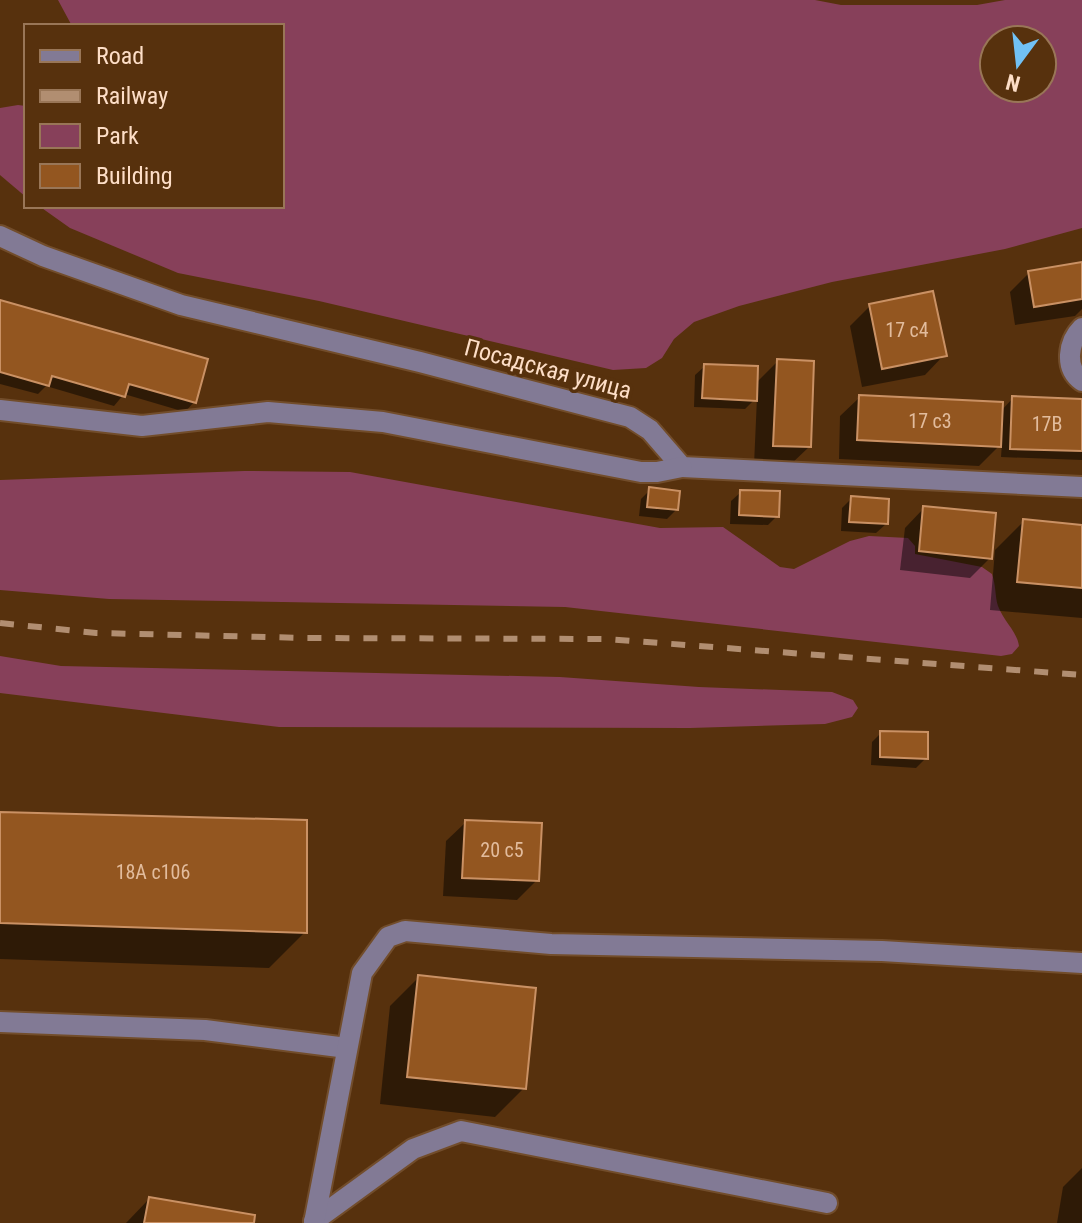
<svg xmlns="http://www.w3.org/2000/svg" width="1082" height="1223" font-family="'Roboto Condensed',sans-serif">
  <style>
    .green { fill: #87405a; fill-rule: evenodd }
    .shadow { fill: #0007 }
    .building { fill: #935620; stroke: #ca9164; stroke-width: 2 }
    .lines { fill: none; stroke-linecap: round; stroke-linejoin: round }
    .minor-casing { stroke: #724d2b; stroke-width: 24 }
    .minor { stroke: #827a95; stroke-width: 20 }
    .rail { stroke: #b18e71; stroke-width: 6; stroke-dasharray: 14 14; stroke-linecap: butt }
    .labels { text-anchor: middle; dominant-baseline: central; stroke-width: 7; stroke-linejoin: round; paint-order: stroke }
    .number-label { font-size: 20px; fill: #e2bc9d }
    .street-label { font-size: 24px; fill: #fddec7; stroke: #57310d }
  </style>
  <rect width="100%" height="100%" fill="#57310d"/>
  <g class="green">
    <path d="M 58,0 L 815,0 L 841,5 L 977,5 L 1005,0 L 1082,0 L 1082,228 L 1005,249 L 832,282 L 739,306 L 694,322 L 674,339 L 662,358 L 646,368 L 613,370 L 319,301 L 178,273 L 70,228 L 39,206 L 282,206 L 282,26 L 72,26 ZM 1042,40 L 1042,88 L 994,88 L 994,40 Z"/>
    <path d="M 18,105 L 26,106 L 26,197 L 0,175 L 0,108 Z"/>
    <path d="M 244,471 L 350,472 L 660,528 L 723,527 L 780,567 L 794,569 L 850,541 L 869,536 L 908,538 L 915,546 L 915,554 L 982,567 L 992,574 C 996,585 995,597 998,606 C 1004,622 1017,631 1019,646 L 1012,654 L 1001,656 L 565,607 L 109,599 L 0,590 L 0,480 Z"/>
    <path d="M 0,656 L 61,666 L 560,677 L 699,687 L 832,692 L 853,700 L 858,708 L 852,717 L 825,724 L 690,728 L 279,727 L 0,693 Z"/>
  </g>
  <g class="shadow">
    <path d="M 1082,264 L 1082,309 L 1075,316 L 1015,325 L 1010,292 L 1029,273 Z"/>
    <path d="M 0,302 L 194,402 L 185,412 L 124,394 L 114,406 L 46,386 L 38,394 L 0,384 Z"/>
    <path d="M 870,306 L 944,355 L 925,375 L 862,387 L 850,326 Z"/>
    <path d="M 778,361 L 809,447 L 789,466 L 754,465 L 757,397 L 745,409 L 694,407 L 695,375 L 705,366 L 756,383 Z"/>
    <path d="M 860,397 L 1001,411 L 1013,398 L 1082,401 L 1082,460 L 1001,457 L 1002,443 L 979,466 L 839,459 L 840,416 Z"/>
    <path d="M 650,490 L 677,509 L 667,519 L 639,516 L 641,499 Z"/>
    <path d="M 741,492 L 777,516 L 768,525 L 730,524 L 731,501 Z"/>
    <path d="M 852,498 L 886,524 L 876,533 L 841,531 L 842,508 Z"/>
    <path d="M 924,508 L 990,558 L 970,578 L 900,570 L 905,528 Z"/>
    <path d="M 1024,521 L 1082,527 L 1082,618 L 990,610 L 995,550 Z"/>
    <path d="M 881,733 L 926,758 L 916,768 L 871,765 L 872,742 Z"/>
    <path d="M 0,814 L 305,932 L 269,968 L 0,959 Z"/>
    <path d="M 466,822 L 537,880 L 517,900 L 443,896 L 446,841 Z"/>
    <path d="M 419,977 L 524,1088 L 495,1117 L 380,1104 L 390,1006 Z"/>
    <path d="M 1082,1168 L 1082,1223 L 1057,1223 L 1063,1187 Z"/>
    <path d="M 149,1199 L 252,1223 L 126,1223 Z"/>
  </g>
  <g class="building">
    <path d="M 1082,262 L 1082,299 L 1034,307 L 1028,271 Z"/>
    <path d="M 933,291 L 947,356 L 882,369 L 869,304 Z"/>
    <path d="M 0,300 L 208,359 L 196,403 L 129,384 L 125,397 L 52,376 L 49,386 L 0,372 Z"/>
    <path d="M 777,359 L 814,361 L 811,447 L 773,446 Z"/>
    <path d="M 704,364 L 758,366 L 757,401 L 702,398 Z"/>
    <path d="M 859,395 L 1003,402 L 1001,447 L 857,440 Z"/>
    <path d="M 1012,396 L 1082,399 L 1082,451 L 1010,449 Z"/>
    <path d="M 649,487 L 680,491 L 678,510 L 647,507 Z"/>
    <path d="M 740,490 L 780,491 L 779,517 L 739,515 Z"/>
    <path d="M 851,496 L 889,499 L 888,524 L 849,522 Z"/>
    <path d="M 923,506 L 996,513 L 992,559 L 919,551 Z"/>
    <path d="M 1023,519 L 1082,525 L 1082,588 L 1017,582 Z"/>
    <path d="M 880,731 L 928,732 L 928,759 L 880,757 Z"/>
    <path d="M 0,812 L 307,820 L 307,933 L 0,923 Z"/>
    <path d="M 465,820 L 542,823 L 539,881 L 462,878 Z"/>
    <path d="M 418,975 L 536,988 L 526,1089 L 407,1077 Z"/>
    <path d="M 149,1197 L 255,1215 L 254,1223 L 144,1223 Z"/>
  </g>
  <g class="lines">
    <defs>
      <g id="minor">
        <path d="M 0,236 L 43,256 L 181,305 L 420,362 L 630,417 L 650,430 L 682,467 L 1082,487"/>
        <path d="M 1082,328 C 1068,342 1064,368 1082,381"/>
        <path d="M 0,410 L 142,426 L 268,412 L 383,422 L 641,472 L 657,472 L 682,467"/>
        <path d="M 0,1022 L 205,1030 L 347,1048"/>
        <path d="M 314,1221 L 413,1149 L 461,1131 L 827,1203"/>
        <path d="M 314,1223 L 362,973 L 388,937 L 405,931 L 551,944 L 882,951 L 1082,963"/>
      </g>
    </defs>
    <use href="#minor" class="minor-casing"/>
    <use href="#minor" class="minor"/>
    <path class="rail" d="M 0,623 L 96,633 L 307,638 L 607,639 L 1082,675"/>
  </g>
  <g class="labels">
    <g class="number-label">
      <text x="907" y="330">17 с4</text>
      <text x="930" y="421">17 с3</text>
      <text x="1047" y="424">17В</text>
      <text x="502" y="850">20 с5</text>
      <text x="153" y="872">18А с106</text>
    </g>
    <g class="street-label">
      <text transform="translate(548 369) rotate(15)">Посадская улица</text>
    </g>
  </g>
  <rect x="24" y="24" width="260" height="184" fill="#57310d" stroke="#997657" stroke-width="2"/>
  <rect x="40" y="50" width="40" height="12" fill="#827a95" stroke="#997657" stroke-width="2"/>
  <text x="96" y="64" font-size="24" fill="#fddec7">Road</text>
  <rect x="40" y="90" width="40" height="12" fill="#b18e71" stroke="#997657" stroke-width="2"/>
  <text x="96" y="104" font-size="24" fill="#fddec7">Railway</text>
  <rect x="40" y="124" width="40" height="24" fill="#87405a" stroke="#997657" stroke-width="2"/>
  <text x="96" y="144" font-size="24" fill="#fddec7">Park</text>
  <rect x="40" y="164" width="40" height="24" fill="#935620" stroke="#997657" stroke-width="2"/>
  <text x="96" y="184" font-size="24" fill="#fddec7">Building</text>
  <g transform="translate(1018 64) rotate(195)"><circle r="38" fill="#57310d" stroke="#997657" stroke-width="2"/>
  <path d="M0-6L14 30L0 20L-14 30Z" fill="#71c1f5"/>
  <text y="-12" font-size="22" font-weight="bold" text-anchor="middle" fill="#fddec7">N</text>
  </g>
</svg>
